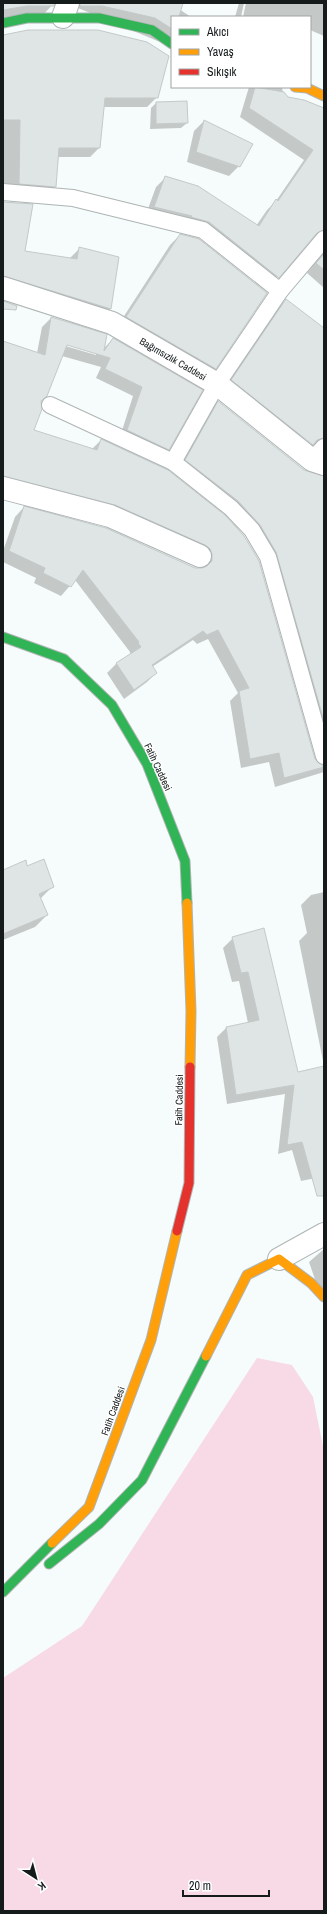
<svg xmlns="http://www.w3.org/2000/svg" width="327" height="1914" font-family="'Archivo Narrow',sans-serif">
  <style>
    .green { fill: #f7dae6 }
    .shadow { fill: #0003; fill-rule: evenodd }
    .building { fill: #dee5e4; stroke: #c4c9c9 }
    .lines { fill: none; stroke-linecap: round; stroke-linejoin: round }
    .lane-casing { stroke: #afb4b4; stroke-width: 18 }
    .street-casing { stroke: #afb4b4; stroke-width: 24 }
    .fast-casing { stroke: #afb4b4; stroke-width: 11 }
    .slow-casing { stroke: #afb4b4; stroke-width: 11 }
    .jam-casing { stroke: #afb4b4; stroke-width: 11 }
    .lane { stroke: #fefffe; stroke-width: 16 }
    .street { stroke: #fefffe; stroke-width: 22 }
    .fast { stroke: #30b455; stroke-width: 9 }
    .slow { stroke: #ff9f0a; stroke-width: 9 }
    .jam { stroke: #e5322d; stroke-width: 9 }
    .labels { text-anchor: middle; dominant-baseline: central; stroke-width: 3; stroke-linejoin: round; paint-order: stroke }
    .street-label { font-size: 10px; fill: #151a1a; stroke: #fff }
  </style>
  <rect width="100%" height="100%" fill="#f5fcfb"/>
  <path class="green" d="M 257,1358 L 292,1365 L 313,1397 L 324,1451 L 324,1911 L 3,1911 L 3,1678 L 82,1626 Z"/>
  <g class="shadow">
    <path d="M 3,3 L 54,3 L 43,15 L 3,17 Z"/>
    <path d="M 66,3 L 170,3 L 191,17 L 172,17 L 172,47 Z"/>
    <path d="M 239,3 L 244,3 L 241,17 L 235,17 Z"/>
    <path d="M 246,3 L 324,3 L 324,36 L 310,30 L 310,17 L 243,17 Z"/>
    <path d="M 3,35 L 157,97 L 147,107 L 103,107 L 99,148 L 90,157 L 57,157 L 55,187 L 46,196 L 3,192 Z"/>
    <path d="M 249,87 L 282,87 L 283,93 L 288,98 L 324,109 L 324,232 L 317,239 L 309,240 L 268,287 L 199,232 L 145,217 L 156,187 L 165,178 L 256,226 L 267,210 L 276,201 L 304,160 L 240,117 Z"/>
    <path d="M 156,103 L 187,123 L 181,128 L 150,129 L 151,108 Z"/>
    <path d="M 204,121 L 239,166 L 229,176 L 187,162 L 194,131 Z"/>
    <path d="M 3,202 L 24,252 L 70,258 L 79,249 L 118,257 L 110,309 L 100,318 L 3,287 Z"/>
    <path d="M 180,235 L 215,368 L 205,378 L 117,327 L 170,245 Z"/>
    <path d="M 324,251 L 324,288 L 307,273 Z"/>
    <path d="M 286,300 L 323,328 L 324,327 L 324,401 L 301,435 L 292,445 L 223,390 L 277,309 Z"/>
    <path d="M 51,318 L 103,349 L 113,339 L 201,390 L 168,449 L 159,459 L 119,440 L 133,396 L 96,378 L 101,367 L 62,356 L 40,401 L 32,431 L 91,450 L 101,440 L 224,516 L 314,759 L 321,766 L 324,764 L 324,772 L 275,787 L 269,762 L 241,768 L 230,701 L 238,693 L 208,639 L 197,644 L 193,640 L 152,667 L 156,673 L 147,682 L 124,699 L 107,673 L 116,664 L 130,655 L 130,652 L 75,580 L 61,596 L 34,583 L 36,578 L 3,562 L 3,551 L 15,517 L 24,507 L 195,568 L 202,569 L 203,564 L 200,558 L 3,487 L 3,342 L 37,353 L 42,327 ZM 62,343 L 96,353 L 96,355 L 62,345 Z"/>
    <path d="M 218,402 L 308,473 L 324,477 L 324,764 L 267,562 L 251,535 L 176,470 L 209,412 Z"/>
    <path d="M 324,433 L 324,458 L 302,453 L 311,444 Z"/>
    <path d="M 27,867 L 53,886 L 40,899 L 47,915 L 35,927 L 3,940 L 3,871 Z"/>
    <path d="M 324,892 L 324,1066 L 299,941 L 307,933 L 301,905 L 311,895 Z"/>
    <path d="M 233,938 L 298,1073 L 324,1067 L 324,1187 L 321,1177 L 301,1181 L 292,1150 L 278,1154 L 285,1094 L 227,1104 L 217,1037 L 227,1027 L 248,1023 L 239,981 L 232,982 L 223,948 Z"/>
    <path d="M 324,1249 L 324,1292 L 317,1285 L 309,1262 Z"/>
  </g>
  <g class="building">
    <path d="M 3,3 L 55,3 L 54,6 L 27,6 L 3,10 Z"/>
    <path d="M 80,3 L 183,3 L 179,17 L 172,17 L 172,29 L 155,18 L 102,6 L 80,6 Z"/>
    <path d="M 28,30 L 98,30 L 147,42 L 169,56 L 158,98 L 105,98 L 100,148 L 59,148 L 56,187 L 19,184 L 20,120 L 3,120 L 3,35 Z"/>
    <path d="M 255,87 L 284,92 L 288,97 L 304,100 L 324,108 L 324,230 L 317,233 L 279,278 L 209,222 L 191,217 L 192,216 L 154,207 L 165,176 L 198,186 L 259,226 L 276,199 L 278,201 L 313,150 L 249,108 Z"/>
    <path d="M 187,101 L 188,123 L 156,124 L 156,102 Z"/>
    <path d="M 204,120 L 253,144 L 240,167 L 196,152 Z"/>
    <path d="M 3,202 L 33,204 L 25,251 L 77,259 L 79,247 L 119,257 L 111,309 L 3,276 Z"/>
    <path d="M 180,234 L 199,239 L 267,293 L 216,369 L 126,317 Z"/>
    <path d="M 324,254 L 324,270 L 316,263 Z"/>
    <path d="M 286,299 L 324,328 L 324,438 L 317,440 L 313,445 L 231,380 Z"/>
    <path d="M 3,301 L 17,306 L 16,310 L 3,309 Z"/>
    <path d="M 51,317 L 107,334 L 104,351 L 113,338 L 203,390 L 169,450 L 127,430 L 142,387 L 105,369 L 110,358 L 67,345 L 47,396 L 41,401 L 42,409 L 34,430 L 97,450 L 101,439 L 168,470 L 225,515 L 244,536 L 259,561 L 315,759 L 324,767 L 284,778 L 279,753 L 250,759 L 239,691 L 249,688 L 218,630 L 207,635 L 203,631 L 152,665 L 157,673 L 134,690 L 116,663 L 141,647 L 138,643 L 139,642 L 83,570 L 71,587 L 43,573 L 45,568 L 9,551 L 24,506 L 106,528 L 195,568 L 202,568 L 207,566 L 212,561 L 212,554 L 210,549 L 205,545 L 115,505 L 3,476 L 3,341 L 45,355 Z"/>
    <path d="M 218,401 L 304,470 L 324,476 L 324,721 L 276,552 L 260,525 L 238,501 L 185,460 Z"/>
    <path d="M 44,859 L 54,887 L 39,894 L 48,915 L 3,934 L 3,870 L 26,860 L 27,866 Z"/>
    <path d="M 264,928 L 298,1072 L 324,1066 L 324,1196 L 317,1196 L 302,1142 L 287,1145 L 294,1085 L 236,1095 L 226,1027 L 259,1020 L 248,972 L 241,973 L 232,937 Z"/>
  </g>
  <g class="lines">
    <defs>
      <g id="lane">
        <path d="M 3,192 L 73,198 L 203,230 L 280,291"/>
        <path d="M 50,405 L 173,462 L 231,508 L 252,530 L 268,557 L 324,756"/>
        <path d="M 312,460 L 324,447"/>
        <path d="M 173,462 L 217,384 L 280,291 L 324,239"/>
      </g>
      <g id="street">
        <path d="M 63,17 L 68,3"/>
        <path d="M 3,288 L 112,323 L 217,384 L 312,460 L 324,464"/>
        <path d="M 3,488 L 110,516 L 200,556"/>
        <path d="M 279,1259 L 324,1234"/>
      </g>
      <g id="fast">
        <path d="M 3,23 L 27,18 L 99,18 L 152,30 L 172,44"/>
        <path d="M 3,637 L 64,659 L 112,705 L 147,764 L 185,861 L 187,903"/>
        <path d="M 49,1564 L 99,1524 L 142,1480 L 206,1356"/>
        <path d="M 3,1592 L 52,1543"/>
      </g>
      <g id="slow">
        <path d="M 295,87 L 307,88 L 324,96"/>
        <path d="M 187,903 L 191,1011 L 190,1067"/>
        <path d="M 206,1356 L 247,1275 L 279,1259 L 311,1283 L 324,1297"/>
        <path d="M 52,1543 L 89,1507 L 151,1340 L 177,1231"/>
      </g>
      <path id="jam" d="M 177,1231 L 189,1183 L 190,1067"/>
    </defs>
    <use href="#lane" class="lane-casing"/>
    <use href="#street" class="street-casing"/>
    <use href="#fast" class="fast-casing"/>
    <use href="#slow" class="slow-casing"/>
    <use href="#jam" class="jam-casing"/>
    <use href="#lane" class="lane"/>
    <use href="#street" class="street"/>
    <use href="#fast" class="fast"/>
    <use href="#slow" class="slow"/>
    <use href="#jam" class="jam"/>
  </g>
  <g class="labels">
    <g class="street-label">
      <text transform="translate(173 359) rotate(30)">Bağımsızlık Caddesi</text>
      <text transform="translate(158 767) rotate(65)">Fatih Caddesi</text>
      <text transform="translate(179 1100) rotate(-89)">Fatih Caddesi</text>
      <text transform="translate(113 1411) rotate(-70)">Fatih Caddesi</text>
    </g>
  </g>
  <rect width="327" height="1914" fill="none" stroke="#151a1a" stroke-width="8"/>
  <rect x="171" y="16" width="140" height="72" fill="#ffffff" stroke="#a1a3a3"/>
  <rect x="179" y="29" width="20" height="6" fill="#30b455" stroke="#a1a3a3"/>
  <text x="207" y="36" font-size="12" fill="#151a1a">Akıcı</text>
  <rect x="179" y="49" width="20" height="6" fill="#ff9f0a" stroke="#a1a3a3"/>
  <text x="207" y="56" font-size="12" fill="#151a1a">Yavaş</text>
  <rect x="179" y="69" width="20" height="6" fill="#e5322d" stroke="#a1a3a3"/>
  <text x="207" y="76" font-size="12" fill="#151a1a">Sıkışık</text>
  <g transform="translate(36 1878) rotate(144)" stroke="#ffffff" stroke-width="3" paint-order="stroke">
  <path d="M0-3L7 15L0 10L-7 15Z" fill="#151a1a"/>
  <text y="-6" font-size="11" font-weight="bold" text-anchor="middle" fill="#151a1a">K</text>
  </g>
  <path d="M183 1890v6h86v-6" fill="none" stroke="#151a1a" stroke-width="2"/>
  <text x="189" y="1890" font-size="12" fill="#151a1a" stroke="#ffffff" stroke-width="3" paint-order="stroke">20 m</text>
</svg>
